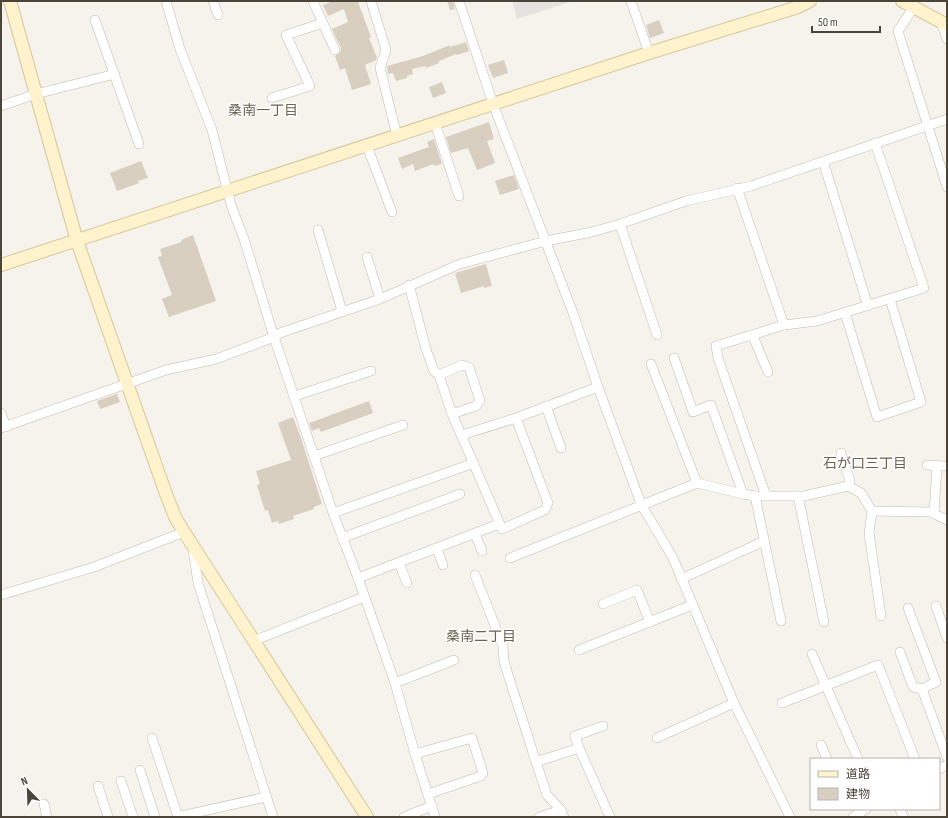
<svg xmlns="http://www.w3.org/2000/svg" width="948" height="818" font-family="'Sofia Sans Condensed','Noto Sans JP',sans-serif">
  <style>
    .parking { fill: #e5e3e0 }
    .building { fill: #d8cfc1 }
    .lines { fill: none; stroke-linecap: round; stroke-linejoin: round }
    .street-casing { stroke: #c2bbae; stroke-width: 10 }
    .secondary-casing { stroke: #d6c79b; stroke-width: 14 }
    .street { stroke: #fff; stroke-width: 9 }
    .secondary { stroke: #fff3cd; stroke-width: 12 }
    .labels { text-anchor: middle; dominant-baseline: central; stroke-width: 3; stroke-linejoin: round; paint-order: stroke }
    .neighbourhood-label { font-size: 14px; fill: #6e6250; stroke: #fff }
  </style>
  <rect width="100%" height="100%" fill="#f6f3ec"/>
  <path class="parking" d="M 512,1 L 573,1 L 517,19 Z"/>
  <g class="building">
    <path d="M 333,1 L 361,1 L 358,2 L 371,37 L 369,38 L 377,58 L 376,60 L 365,65 L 371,84 L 352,90 L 345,68 L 340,70 L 335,56 L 340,53 L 341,48 L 332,29 L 348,22 L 344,9 L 328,16 L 323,5 Z"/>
    <path d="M 447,1 L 453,1 L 455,9 L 450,10 Z"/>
    <path d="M 659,20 L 664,33 L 650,38 L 646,25 Z"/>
    <path d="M 466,42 L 469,51 L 457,55 L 456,54 L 439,61 L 439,63 L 426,68 L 425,66 L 412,69 L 413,74 L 407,76 L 407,78 L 396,81 L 393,73 L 388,74 L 387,66 L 423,56 L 450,45 L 450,47 Z"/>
    <path d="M 504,60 L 508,73 L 493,78 L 488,65 Z"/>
    <path d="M 442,82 L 446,93 L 433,98 L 429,87 Z"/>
    <path d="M 489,122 L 494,139 L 487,141 L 495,163 L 477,170 L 468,148 L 451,153 L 446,137 Z"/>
    <path d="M 434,139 L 442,164 L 434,166 L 433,164 L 415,171 L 413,164 L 402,169 L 398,158 L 429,147 L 427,142 Z"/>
    <path d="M 141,161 L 148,178 L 138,181 L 139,183 L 117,191 L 110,173 Z"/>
    <path d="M 514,175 L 519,189 L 500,195 L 495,181 Z"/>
    <path d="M 193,235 L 216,301 L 169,317 L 162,299 L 172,295 L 158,257 L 162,256 L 160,249 L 182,242 L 181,240 Z"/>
    <path d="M 486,264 L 492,286 L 484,288 L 484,286 L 461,293 L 455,273 Z"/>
    <path d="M 117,394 L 120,402 L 100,409 L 97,401 Z"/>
    <path d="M 369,401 L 373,413 L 321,432 L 319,428 L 312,431 L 309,423 Z"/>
    <path d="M 293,417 L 300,435 L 322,504 L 314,507 L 314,509 L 293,516 L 294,519 L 279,524 L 278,521 L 272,523 L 268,510 L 265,511 L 257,485 L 260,484 L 256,471 L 291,460 L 278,423 Z"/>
  </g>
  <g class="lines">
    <defs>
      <g id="street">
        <path d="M 166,1 L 180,49 L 212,130 L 231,205 L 244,239 L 274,337 L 333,513 L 358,578 L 395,683 L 415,754 L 435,817"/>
        <path d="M 213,1 L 218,15"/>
        <path d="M 313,1 L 335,50"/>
        <path d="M 371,1 L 386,50 L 380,68 L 397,136"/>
        <path d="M 459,1 L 493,104 L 573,313 L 598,387 L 641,504 L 673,558 L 734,703 L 790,817"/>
        <path d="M 631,1 L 649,53"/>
        <path d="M 914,7 L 898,31 L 947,187"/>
        <path d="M 95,20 L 139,144"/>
        <path d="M 941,22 L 947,39"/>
        <path d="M 272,98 L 310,86 L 286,35 L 323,23"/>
        <path d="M 1,106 L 36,94 L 115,74"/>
        <path d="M 435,123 L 459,196"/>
        <path d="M 367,146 L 392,212"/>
        <path d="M 823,161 L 868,306"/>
        <path d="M 737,188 L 784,325"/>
        <path d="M 620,224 L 657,335"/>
        <path d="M 318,230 L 342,311"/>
        <path d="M 367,257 L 380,299"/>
        <path d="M 409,285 L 426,349 L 434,371 L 439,375 L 452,414 L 502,529 L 545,510 L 548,503 L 516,418"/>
        <path d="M 845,313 L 877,417 L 921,402 L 890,299"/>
        <path d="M 753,336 L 768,372"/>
        <path d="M 674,358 L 693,412 L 711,405 L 743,494"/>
        <path d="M 651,364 L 697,483"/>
        <path d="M 439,375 L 462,365 L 469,367 L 480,401 L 476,406 L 452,414"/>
        <path d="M 295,396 L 371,371"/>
        <path d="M 546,406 L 561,448"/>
        <path d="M 1,413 L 6,427"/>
        <path d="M 1,428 L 166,370 L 216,359 L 274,337 L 280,333 L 380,299 L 460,264 L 546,241 L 592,232 L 620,224 L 686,201 L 751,186 L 947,119"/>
        <path d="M 462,435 L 516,418 L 598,387"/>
        <path d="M 841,453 L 850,481 L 848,486"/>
        <path d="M 314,456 L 403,425"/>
        <path d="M 927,465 L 945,466"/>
        <path d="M 755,496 L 781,621"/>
        <path d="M 766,496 L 718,358 L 716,346 L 784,325 L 817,321 L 924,288 L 875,143"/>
        <path d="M 798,496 L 824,622"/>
        <path d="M 872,511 L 869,533 L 881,616"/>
        <path d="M 333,513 L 474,463"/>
        <path d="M 934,514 L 937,466"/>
        <path d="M 475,534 L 482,551"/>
        <path d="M 342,538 L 460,494"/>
        <path d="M 193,549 L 198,583 L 273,817"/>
        <path d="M 437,549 L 443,565"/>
        <path d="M 510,558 L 697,483 L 743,494 L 755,496 L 804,496 L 848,486 L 861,493 L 872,511 L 930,512 L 947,520"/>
        <path d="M 399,563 L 407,583"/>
        <path d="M 475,575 L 503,646 L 504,662 L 536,762 L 579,748 L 610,817"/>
        <path d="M 358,578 L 499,524"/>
        <path d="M 681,579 L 764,541"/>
        <path d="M 1,595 L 94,567 L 184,532"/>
        <path d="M 603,604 L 637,590 L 650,622"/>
        <path d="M 936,606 L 947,638"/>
        <path d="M 908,608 L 936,682 L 922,689"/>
        <path d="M 253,641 L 364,597"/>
        <path d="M 579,650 L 692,605"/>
        <path d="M 900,652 L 913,687 L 922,689 L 947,757"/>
        <path d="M 812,654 L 858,759"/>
        <path d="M 395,683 L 454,660"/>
        <path d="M 782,703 L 878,665 L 915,759"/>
        <path d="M 152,738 L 178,817"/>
        <path d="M 657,738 L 734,703"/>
        <path d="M 821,745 L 827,759"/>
        <path d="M 579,748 L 575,736 L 603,726"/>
        <path d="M 415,754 L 472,738 L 483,773 L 481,776 L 428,794"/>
        <path d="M 536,762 L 547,795 L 561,810 L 564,817"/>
        <path d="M 939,769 L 947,765"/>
        <path d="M 140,770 L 155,817"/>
        <path d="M 121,781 L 133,817"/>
        <path d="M 98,786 L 108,817"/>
        <path d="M 44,804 L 47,817"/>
        <path d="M 900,809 L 903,817"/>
        <path d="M 177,817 L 266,797"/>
        <path d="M 404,817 L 432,806"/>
        <path d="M 539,817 L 561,810"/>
        <path d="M 853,817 L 866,809"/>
      </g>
      <g id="secondary">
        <path d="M 10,1 L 77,241 L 166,494 L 175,517 L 184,532 L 367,817"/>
        <path d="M 902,1 L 947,25"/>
        <path d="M 1,265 L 649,53 L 798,7 L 810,1"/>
      </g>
    </defs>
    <use href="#street" class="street-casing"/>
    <use href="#secondary" class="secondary-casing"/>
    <use href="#street" class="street"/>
    <use href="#secondary" class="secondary"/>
  </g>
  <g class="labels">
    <g class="neighbourhood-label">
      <text x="263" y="110">桑南一丁目</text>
      <text x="865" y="463">石が口三丁目</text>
      <text x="481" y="636">桑南二丁目</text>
    </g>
  </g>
  <rect width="948" height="818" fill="none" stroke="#4b4439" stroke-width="4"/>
  <rect x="810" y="758" width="130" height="52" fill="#ffffff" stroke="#b7b4b0"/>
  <rect x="818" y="771" width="20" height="6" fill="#fff3cd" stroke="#b7b4b0"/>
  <text x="846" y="778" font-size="12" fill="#4b4439">道路</text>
  <rect x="818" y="788" width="20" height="12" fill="#d8cfc1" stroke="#b7b4b0"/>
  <text x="846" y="798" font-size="12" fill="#4b4439">建物</text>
  <g transform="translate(28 790) rotate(337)" stroke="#ffffff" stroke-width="3" paint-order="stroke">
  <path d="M0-3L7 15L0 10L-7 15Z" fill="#4b4439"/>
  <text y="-6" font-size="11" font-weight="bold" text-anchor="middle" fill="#4b4439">N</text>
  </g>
  <path d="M812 26v6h68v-6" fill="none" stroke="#4b4439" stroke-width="2"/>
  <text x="818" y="26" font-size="12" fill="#4b4439" stroke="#ffffff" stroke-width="3" paint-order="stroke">50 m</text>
</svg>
